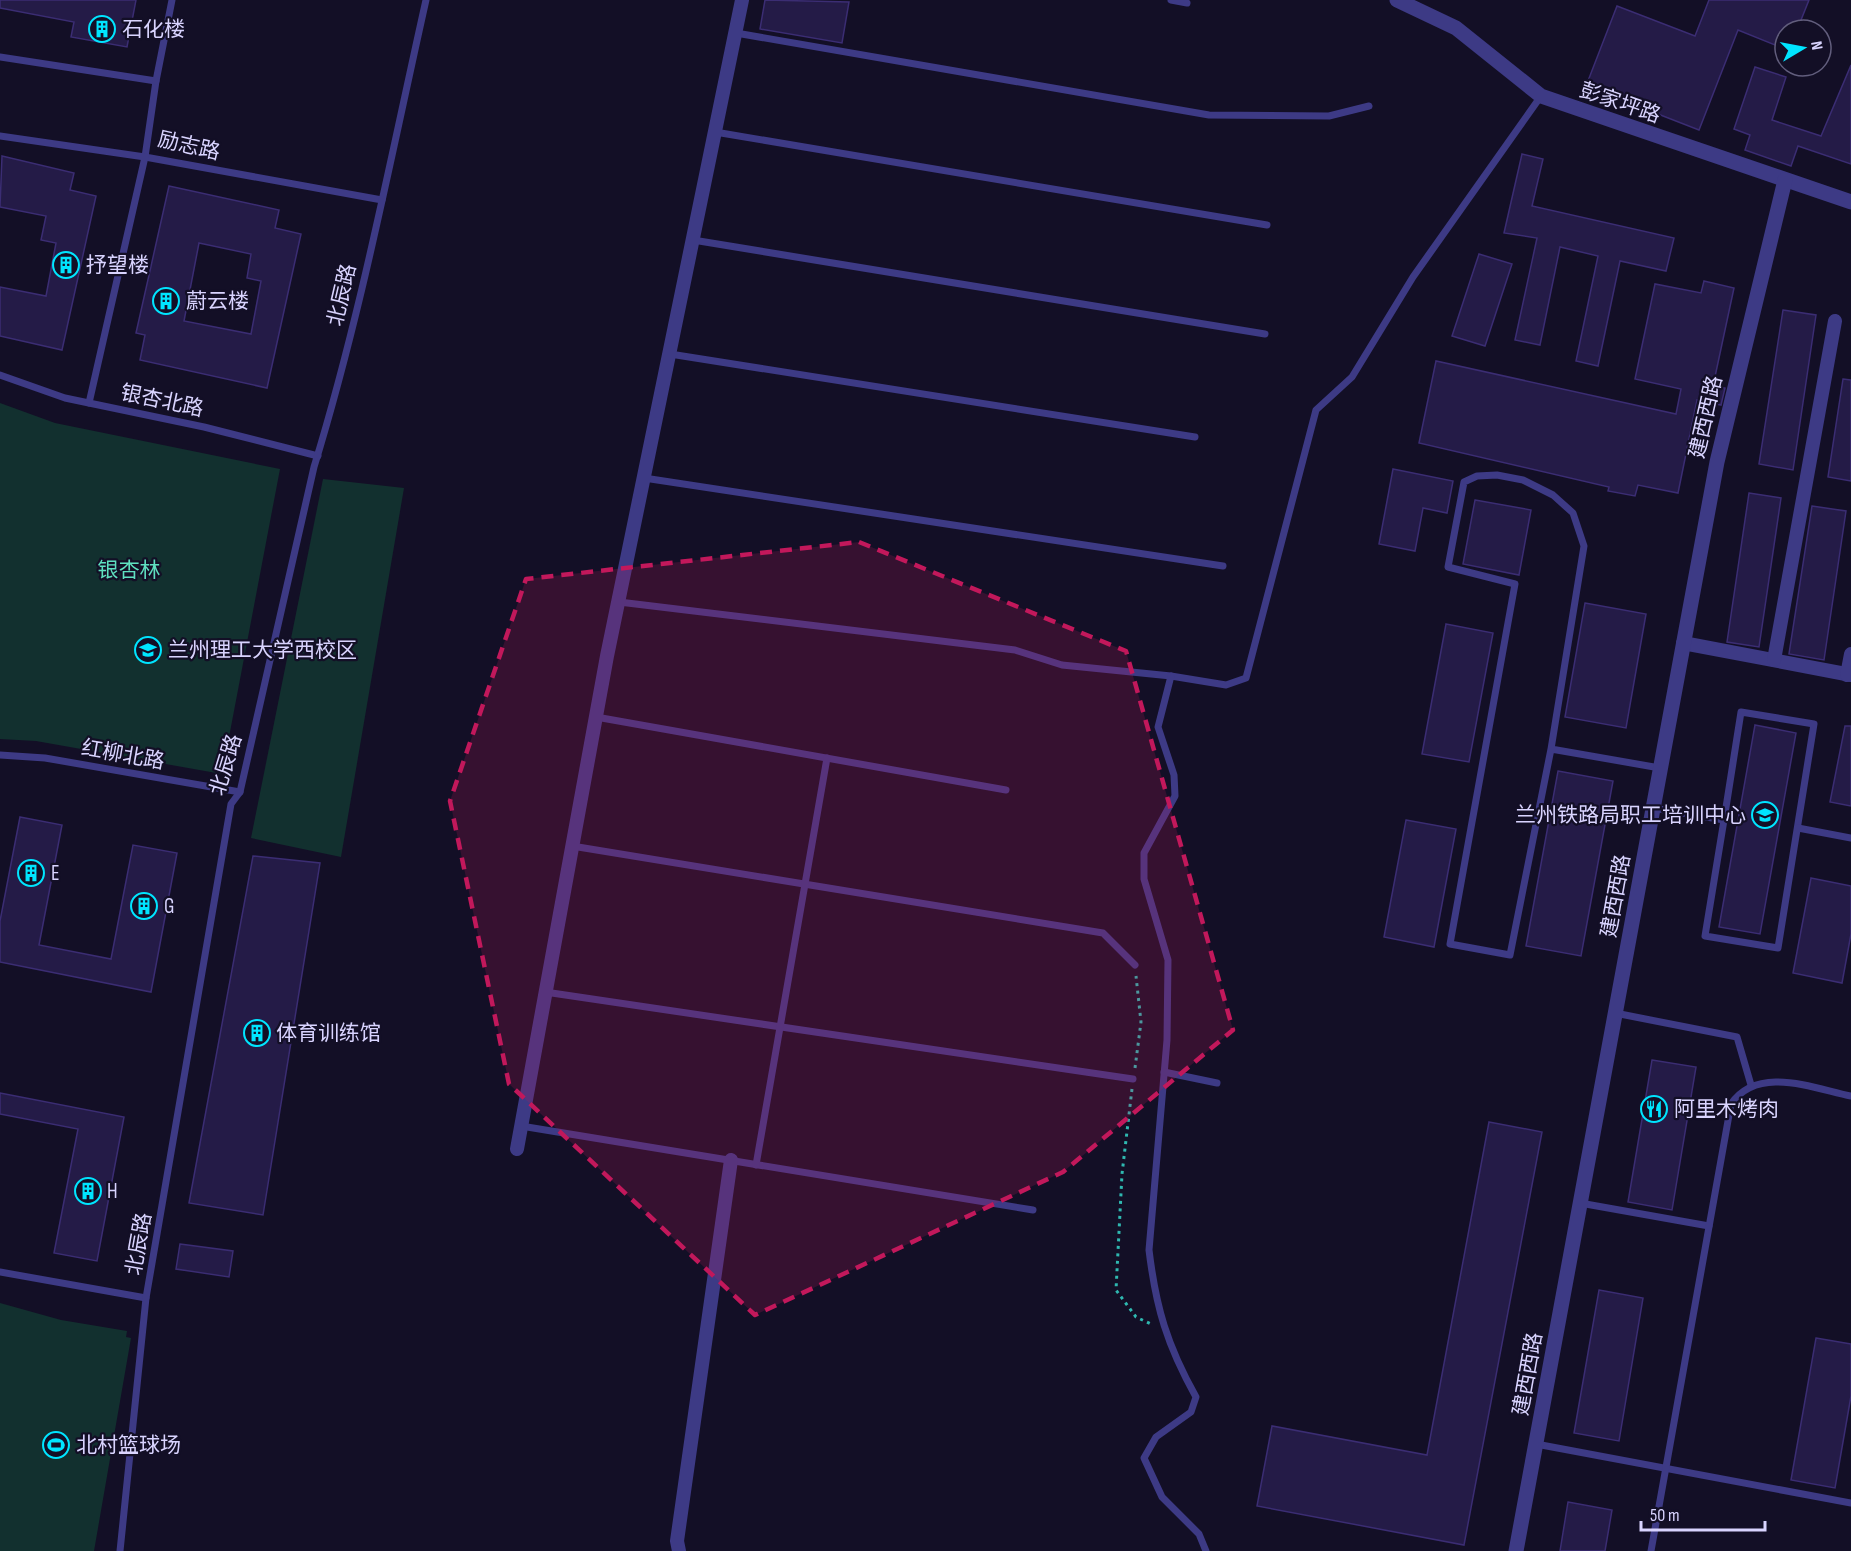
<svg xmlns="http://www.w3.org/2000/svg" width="1851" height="1551" font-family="'Sofia Sans Condensed','Noto Sans SC',sans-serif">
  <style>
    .green { fill: #12302f }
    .building { fill: #241b47; stroke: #3b2d73; stroke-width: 1.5; fill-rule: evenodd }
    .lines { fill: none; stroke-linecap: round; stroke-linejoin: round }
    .path { stroke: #2fb8b0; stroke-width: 3; stroke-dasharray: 3 4.5; stroke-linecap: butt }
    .service { stroke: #3d3a85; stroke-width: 7 }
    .minor { stroke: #3d3a85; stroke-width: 14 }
    .tertiary { stroke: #3d3a85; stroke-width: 15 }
    .marked { fill: #c2185b; fill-opacity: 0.2; stroke: #c2185b; stroke-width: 4.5; stroke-dasharray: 12 8; stroke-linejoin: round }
    .labels { text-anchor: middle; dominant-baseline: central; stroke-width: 4.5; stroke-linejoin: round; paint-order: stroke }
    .poi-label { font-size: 21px; fill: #d9d4ff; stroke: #130f26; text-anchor: start }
    .street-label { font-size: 21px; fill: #d9d4ff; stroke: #130f26 }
    .park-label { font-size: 21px; fill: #5fe0c0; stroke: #130f26 }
  </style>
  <rect width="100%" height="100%" fill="#130f26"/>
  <g class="green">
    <path d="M 0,403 L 55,423 L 280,469 L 222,774 L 36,741 L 0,739 Z"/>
    <path d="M 323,479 L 404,488 L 341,857 L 251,838 Z"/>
    <path d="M 0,1303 L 61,1320 L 127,1331 L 126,1337 L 131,1338 L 94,1551 L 0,1551 Z"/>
  </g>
  <g class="building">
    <path d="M 0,0 L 136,0 L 127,47 L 71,37 L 74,22 L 0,8 Z"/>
    <path d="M 765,0 L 849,2 L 842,43 L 760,29 Z"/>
    <path d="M 1709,0 L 1809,0 L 1797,30 L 1785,30 L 1785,49 L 1738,30 L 1699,130 L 1586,86 L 1617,6 L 1695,36 Z"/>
    <path d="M 1851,65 L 1851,164 L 1798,146 L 1791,166 L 1745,150 L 1750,135 L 1734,129 L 1755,67 L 1786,77 L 1772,120 L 1821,136 Z"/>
    <path d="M 1522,154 L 1543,159 L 1532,206 L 1674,238 L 1666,271 L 1620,261 L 1598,366 L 1576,361 L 1598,256 L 1560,247 L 1540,345 L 1515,340 L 1537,238 L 1504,233 Z"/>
    <path d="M 2,156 L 74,173 L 70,190 L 96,196 L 62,350 L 0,336 L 0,287 L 46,296 L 56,243 L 41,240 L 46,216 L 0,207 Z"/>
    <path d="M 169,186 L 279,210 L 275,228 L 301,234 L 267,388 L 140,360 L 145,335 L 136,333 ZM 199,243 L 251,254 L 247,278 L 261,281 L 251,334 L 184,321 Z"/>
    <path d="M 1479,254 L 1512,264 L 1485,346 L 1452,336 Z"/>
    <path d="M 1704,281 L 1734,288 L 1713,386 L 1725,388 L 1721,405 L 1697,400 L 1678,493 L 1638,485 L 1635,496 L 1608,491 L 1609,487 L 1419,443 L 1436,361 L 1676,414 L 1681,389 L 1635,379 L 1655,284 L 1701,293 Z"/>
    <path d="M 1783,310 L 1816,315 L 1793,470 L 1759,464 Z"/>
    <path d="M 1843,379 L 1851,380 L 1851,481 L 1828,477 Z"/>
    <path d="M 1393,469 L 1453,481 L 1447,513 L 1423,508 L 1415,551 L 1379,544 Z"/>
    <path d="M 1749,493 L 1781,498 L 1759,647 L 1727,642 Z"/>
    <path d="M 1475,500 L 1531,510 L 1519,575 L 1463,564 Z"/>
    <path d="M 1812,506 L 1846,511 L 1824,660 L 1789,654 Z"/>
    <path d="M 1585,603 L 1646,614 L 1626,728 L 1565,717 Z"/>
    <path d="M 1446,624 L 1493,633 L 1469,762 L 1422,754 Z"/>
    <path d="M 1755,725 L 1796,733 L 1760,934 L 1719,927 Z"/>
    <path d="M 1845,726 L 1851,726 L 1851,806 L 1830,802 Z"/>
    <path d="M 1558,771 L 1613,781 L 1581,956 L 1526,946 Z"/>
    <path d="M 20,817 L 62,825 L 39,945 L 111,959 L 133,845 L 177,853 L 151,992 L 0,962 L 0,921 Z"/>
    <path d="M 1406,820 L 1456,829 L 1434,947 L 1384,937 Z"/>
    <path d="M 253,856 L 320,863 L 263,1215 L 189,1203 Z"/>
    <path d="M 1811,878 L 1851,886 L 1851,934 L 1842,983 L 1793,973 Z"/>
    <path d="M 1652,1060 L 1696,1067 L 1672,1210 L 1628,1202 Z"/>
    <path d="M 0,1093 L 124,1117 L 97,1261 L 54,1253 L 78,1129 L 0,1114 Z"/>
    <path d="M 1489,1122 L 1542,1132 L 1464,1545 L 1257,1506 L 1272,1426 L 1427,1455 Z"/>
    <path d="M 180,1244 L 233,1251 L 229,1277 L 176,1269 Z"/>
    <path d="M 1599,1290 L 1643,1298 L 1619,1441 L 1574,1433 Z"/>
    <path d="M 1816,1338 L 1851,1344 L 1851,1396 L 1835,1488 L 1791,1480 Z"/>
    <path d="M 1568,1502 L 1612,1510 L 1605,1551 L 1560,1551 Z"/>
  </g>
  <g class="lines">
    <g class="path">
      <path d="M 1135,1068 L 1141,1022 L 1136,976"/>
      <path d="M 1132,1089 L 1122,1174 L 1116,1290 L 1136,1317 L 1153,1325"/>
    </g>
    <g class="service">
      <path d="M 1171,0 L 1187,3"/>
      <path d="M 736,33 L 1209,115 L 1329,116 L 1369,106"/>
      <path d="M 0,57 L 156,81 L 145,157 L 382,200"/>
      <path d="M 156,81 L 172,0"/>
      <path d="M 715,132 L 1267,225"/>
      <path d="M 0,136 L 145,157 L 89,403"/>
      <path d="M 693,240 L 1265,334"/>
      <path d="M 670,354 L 1195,437"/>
      <path d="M 0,375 L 65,398 L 204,427 L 318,456"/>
      <path d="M 644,478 L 1223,566"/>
      <path d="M 619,602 L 1015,650 L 1062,665 L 1171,676 L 1226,685 L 1246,678 L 1316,410 L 1352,377 L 1413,277 L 1541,96"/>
      <path d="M 1171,676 L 1158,727 L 1174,775 L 1175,796 L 1144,853 L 1144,879 L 1168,960 L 1167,1040 L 1149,1250 C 1156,1308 1167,1345 1196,1397 L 1191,1412 L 1156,1437 L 1144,1458 L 1162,1497 L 1199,1534 L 1206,1551"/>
      <path d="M 596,717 L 1006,790"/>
      <path d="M 1551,749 L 1510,955 L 1450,944 L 1515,584 L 1448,567 L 1464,482 L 1477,476 L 1497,475 L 1523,480 L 1553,495 L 1573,513 L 1584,546 L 1551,749 L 1660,768"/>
      <path d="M 0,755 L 45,758 L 240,792"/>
      <path d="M 1653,808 L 1724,820 L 1741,712 L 1814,724 L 1778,948 L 1705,936 L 1724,820"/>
      <path d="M 1798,828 L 1851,838"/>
      <path d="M 572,846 L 1103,933 L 1135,965"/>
      <path d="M 545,992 L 1133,1079"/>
      <path d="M 1615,1013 L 1737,1037 L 1751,1085"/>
      <path d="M 1164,1072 L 1217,1083"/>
      <path d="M 521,1126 L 1033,1210"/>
      <path d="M 756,1165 L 827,758"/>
      <path d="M 1580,1203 L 1709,1226"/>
      <path d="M 0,1272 L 146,1298"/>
      <path d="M 1536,1444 L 1851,1503"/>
      <path d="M 120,1551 L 146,1298 L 231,804 L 240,792 L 314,467 C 361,314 391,156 426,0"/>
      <path d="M 1651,1551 L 1731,1104 C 1758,1065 1812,1088 1851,1096"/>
    </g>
    <g class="minor">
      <path d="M 1683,643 L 1851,675"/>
      <path d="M 1774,660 L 1835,321"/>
      <path d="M 1847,675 L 1851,654"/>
      <path d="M 517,1149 L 607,656 L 742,0"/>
      <path d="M 679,1551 L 677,1541 L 731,1160"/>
    </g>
    <g class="tertiary">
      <path d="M 1397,0 L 1456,28 L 1541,96 L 1851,202"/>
      <path d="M 1516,1551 L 1717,462 L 1785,180"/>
    </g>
  </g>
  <path class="marked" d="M 859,542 L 1126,651 L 1233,1030 L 1063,1172 L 755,1315 L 509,1084 L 450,801 L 526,579 Z"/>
  <defs>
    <symbol id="building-ring" viewBox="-11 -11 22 22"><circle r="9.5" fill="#130f26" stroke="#00e5ff" stroke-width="1.5"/><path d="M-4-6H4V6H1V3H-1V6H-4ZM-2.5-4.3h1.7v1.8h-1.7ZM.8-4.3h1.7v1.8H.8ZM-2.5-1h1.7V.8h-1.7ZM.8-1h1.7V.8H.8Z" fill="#00e5ff"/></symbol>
    <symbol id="university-ring" viewBox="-11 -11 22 22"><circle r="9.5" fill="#130f26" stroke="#00e5ff" stroke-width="1.5"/><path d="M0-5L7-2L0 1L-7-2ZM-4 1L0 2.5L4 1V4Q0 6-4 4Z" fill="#00e5ff"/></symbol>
    <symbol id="restaurant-ring" viewBox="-11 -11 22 22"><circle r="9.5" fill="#130f26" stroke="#00e5ff" stroke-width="1.5"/><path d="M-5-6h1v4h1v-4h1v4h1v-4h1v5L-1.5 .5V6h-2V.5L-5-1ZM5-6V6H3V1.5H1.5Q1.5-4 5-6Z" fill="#00e5ff"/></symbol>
    <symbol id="stadium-ring" viewBox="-11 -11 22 22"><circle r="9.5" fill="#130f26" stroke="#00e5ff" stroke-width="1.5"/><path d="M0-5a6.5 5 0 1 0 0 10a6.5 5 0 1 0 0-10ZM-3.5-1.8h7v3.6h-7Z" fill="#00e5ff"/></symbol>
  </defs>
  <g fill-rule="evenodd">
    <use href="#building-ring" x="87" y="14" width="30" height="30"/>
    <use href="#building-ring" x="51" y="250" width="30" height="30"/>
    <use href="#building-ring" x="151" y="286" width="30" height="30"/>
    <use href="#university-ring" x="133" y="635" width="30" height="30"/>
    <use href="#university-ring" x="1750" y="800" width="30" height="30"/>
    <use href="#building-ring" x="16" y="858" width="30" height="30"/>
    <use href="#building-ring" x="129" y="891" width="30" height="30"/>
    <use href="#building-ring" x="242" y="1018" width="30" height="30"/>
    <use href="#restaurant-ring" x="1639" y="1094" width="30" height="30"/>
    <use href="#building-ring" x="73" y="1176" width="30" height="30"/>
    <use href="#stadium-ring" x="41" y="1430" width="30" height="30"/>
  </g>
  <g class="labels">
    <g class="poi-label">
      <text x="122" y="29">石化楼</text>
      <text x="86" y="265">抒望楼</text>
      <text x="186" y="301">蔚云楼</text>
      <text x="168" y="650">兰州理工大学西校区</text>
      <text x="1746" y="815" text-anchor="end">兰州铁路局职工培训中心</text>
      <text x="51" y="873">E</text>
      <text x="164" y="906">G</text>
      <text x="276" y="1033">体育训练馆</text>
      <text x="1674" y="1109">阿里木烤肉</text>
      <text x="107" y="1191">H</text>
      <text x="76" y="1445">北村篮球场</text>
    </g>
    <g class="street-label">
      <text transform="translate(1620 103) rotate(19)">彭家坪路</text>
      <text transform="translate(189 146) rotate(13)">励志路</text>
      <text transform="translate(342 295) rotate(-77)">北辰路</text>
      <text transform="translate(162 401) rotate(12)">银杏北路</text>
      <text transform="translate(1706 417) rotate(-77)">建西西路</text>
      <text transform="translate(123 755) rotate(10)">红柳北路</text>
      <text transform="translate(226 765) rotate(-73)">北辰路</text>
      <text transform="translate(1616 896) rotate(-80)">建西西路</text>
      <text transform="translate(139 1244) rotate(-80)">北辰路</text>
      <text transform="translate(1528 1374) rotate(-80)">建西西路</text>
    </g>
    <g class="park-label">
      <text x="129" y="570">银杏林</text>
    </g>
  </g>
  <g transform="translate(1803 48) rotate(80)"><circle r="28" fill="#130f26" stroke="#625e7d" stroke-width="1.5"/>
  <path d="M0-4.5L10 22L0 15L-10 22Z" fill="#00e5ff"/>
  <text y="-9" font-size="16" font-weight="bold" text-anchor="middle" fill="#d9d4ff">N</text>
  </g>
  <path d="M1641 1521v9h124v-9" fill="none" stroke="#d9d4ff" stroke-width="3"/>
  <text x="1650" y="1521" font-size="18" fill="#d9d4ff" stroke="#130f26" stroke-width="4.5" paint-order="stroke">50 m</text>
</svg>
